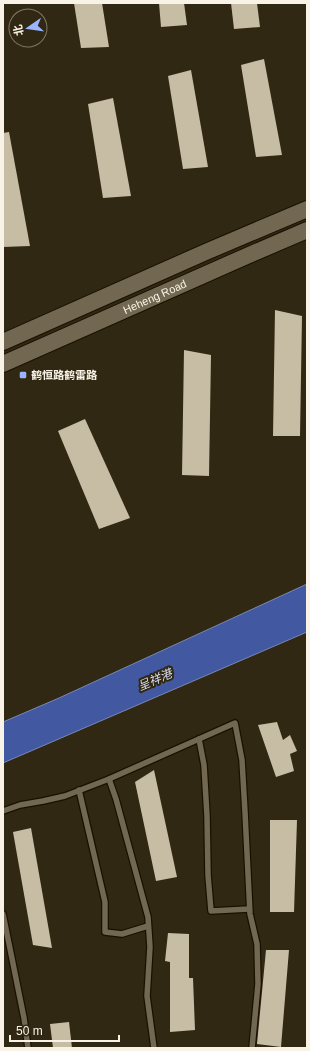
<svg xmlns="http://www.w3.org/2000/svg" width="310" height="1051" font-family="Helvetica,'Noto Sans SC',sans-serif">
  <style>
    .water { fill: #4259a1; stroke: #7987b6 }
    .building { fill: #c7bda4 }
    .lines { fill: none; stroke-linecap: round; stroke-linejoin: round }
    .lane-casing { stroke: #191100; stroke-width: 8 }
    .secondary-casing { stroke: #191100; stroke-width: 18 }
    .lane { stroke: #726851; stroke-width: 5.5 }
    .secondary { stroke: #726851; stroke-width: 16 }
    .poi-dot { fill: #9ab5fd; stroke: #312813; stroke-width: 1.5 }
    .labels { text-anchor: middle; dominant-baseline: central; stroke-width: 4; stroke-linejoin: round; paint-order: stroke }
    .street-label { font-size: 11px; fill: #f8f3e6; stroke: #312813 }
    .poi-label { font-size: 11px; font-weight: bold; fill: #f8f3e6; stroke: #312813; text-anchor: start }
    .water-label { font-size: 12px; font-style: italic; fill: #d6dff4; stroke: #312813 }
  </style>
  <rect width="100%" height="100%" fill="#312813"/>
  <path class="water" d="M 307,584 L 307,632 L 3,763 L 3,722 L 59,698 Z"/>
  <g class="building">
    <path d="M 74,3 L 102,3 L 109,47 L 81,48 Z"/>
    <path d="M 159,3 L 184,3 L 187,25 L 161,27 Z"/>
    <path d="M 231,3 L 257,3 L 260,27 L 234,29 Z"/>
    <path d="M 264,59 L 282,155 L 256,157 L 241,65 Z"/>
    <path d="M 191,70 L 208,167 L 183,169 L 168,76 Z"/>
    <path d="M 113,98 L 131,196 L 103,198 L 88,104 Z"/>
    <path d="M 9,132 L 30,246 L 3,247 L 3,133 Z"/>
    <path d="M 275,310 L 302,316 L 300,436 L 273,436 Z"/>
    <path d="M 184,350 L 211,355 L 209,476 L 182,475 Z"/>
    <path d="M 85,419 L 130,518 L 99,529 L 58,431 Z"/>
    <path d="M 277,722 L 283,740 L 290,735 L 297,751 L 290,754 L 294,771 L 276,777 L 258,725 Z"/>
    <path d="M 154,770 L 177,877 L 156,881 L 135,782 Z"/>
    <path d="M 270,820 L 297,820 L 294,912 L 270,912 Z"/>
    <path d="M 31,828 L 52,948 L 33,945 L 13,832 Z"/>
    <path d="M 168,933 L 189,934 L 189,978 L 193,978 L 195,1030 L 170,1032 L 170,962 L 165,961 Z"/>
    <path d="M 266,950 L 289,950 L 281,1047 L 257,1044 Z"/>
    <path d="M 69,1022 L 72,1048 L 53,1048 L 50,1024 Z"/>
  </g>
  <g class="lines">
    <defs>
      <g id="lane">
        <path d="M 199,739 L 204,765 L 207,816 L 208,875 L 211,911 L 249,909"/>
        <path d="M 109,779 L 116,799 L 148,917 L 150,947 L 147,996 L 154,1048"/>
        <path d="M 79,790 L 105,902 L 105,932 L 122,934 L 148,926"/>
        <path d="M 3,811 L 20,805 L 43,801 L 65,796 L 109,779 L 235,723 L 242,760 L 245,812 L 250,914 L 257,944 L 258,984 L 252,1048"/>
        <path d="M 3,914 L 24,1018 L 28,1048"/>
      </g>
      <g id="secondary">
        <path d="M 3,342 L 208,251 L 307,209"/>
        <path id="s1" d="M 3,364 L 249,255 L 307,230"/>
      </g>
    </defs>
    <use href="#lane" class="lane-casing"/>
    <use href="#secondary" class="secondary-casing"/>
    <use href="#lane" class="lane"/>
    <use href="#secondary" class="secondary"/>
  </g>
  <rect class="poi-dot" x="19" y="371" width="8" height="8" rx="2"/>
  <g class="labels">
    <g class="street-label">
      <text stroke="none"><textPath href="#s1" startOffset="166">Heheng Road</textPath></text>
    </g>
    <g class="poi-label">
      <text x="31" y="375">鹤恒路鹤雷路</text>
    </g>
    <g class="water-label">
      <text transform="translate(155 680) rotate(-23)">呈祥港</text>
    </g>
  </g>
  <rect width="310" height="1051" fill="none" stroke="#f8f3e6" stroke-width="8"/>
  <g transform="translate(28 28) rotate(257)"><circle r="19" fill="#312813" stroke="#817967"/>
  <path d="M0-3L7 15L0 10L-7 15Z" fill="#9ab5fd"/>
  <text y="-6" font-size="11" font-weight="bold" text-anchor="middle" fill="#f8f3e6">北</text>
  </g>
  <path d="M10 1035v6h109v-6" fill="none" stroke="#f8f3e6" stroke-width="2"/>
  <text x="16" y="1035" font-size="12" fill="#f8f3e6" stroke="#312813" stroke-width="3" paint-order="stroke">50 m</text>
</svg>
